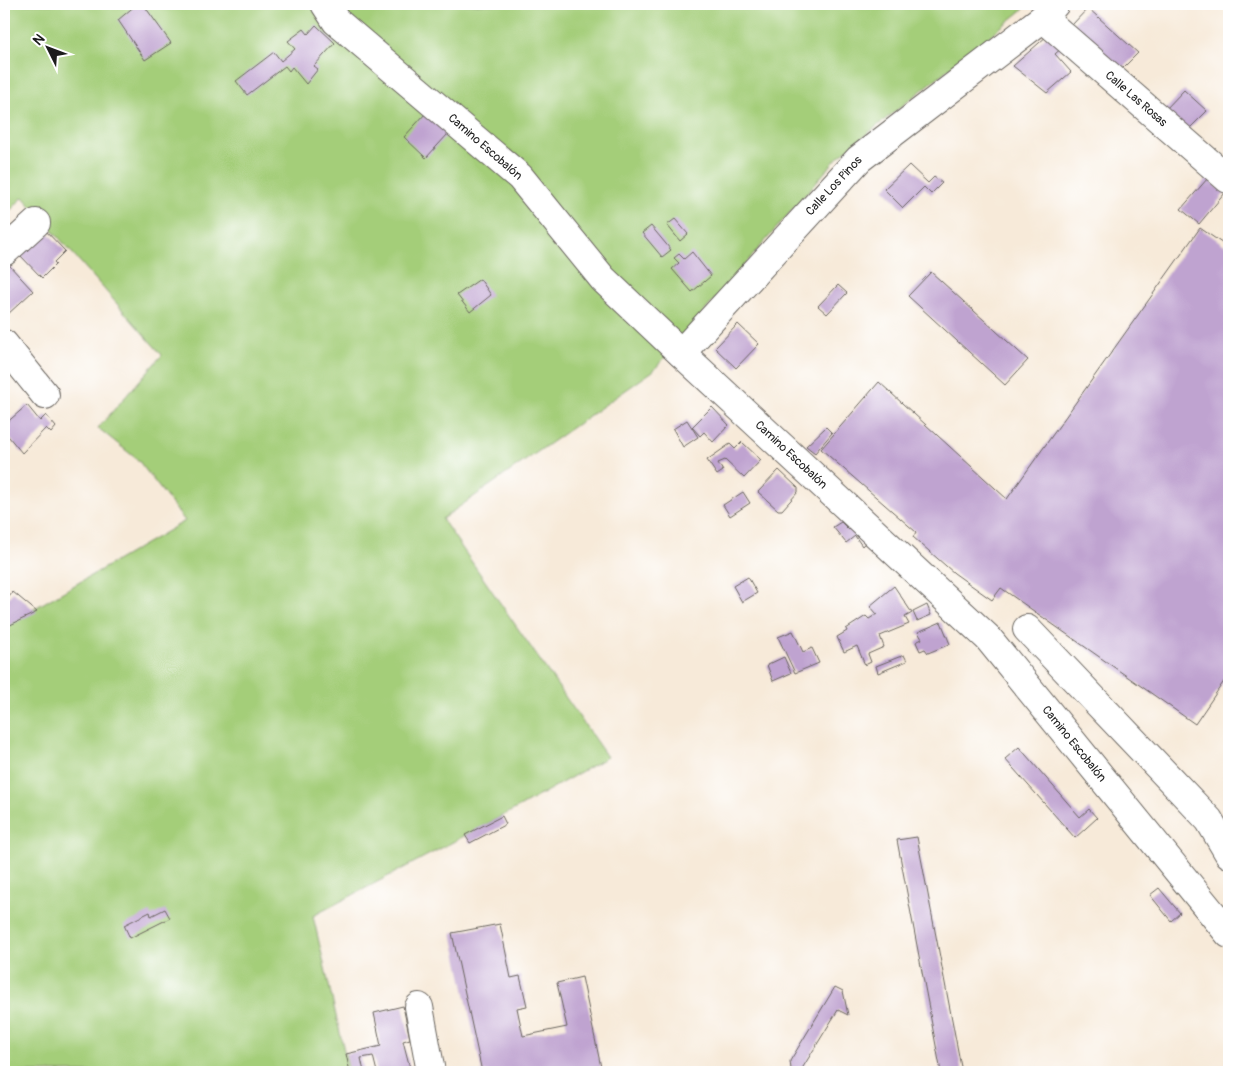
<svg xmlns="http://www.w3.org/2000/svg" width="1233" height="1076" font-family="Pangolin,sans-serif">
  <style>
    .green { fill: #a4ce79; stroke: #60754a }
    .building { fill: #bfa3d0 }
    .lines { fill: none; stroke-linecap: round; stroke-linejoin: round }
    .minor-casing { stroke: #69645e; stroke-width: 30 }
    .minor { stroke: #fff; stroke-width: 28 }
    .labels { text-anchor: middle; dominant-baseline: central; stroke-width: 4; stroke-linejoin: round; paint-order: stroke }
    .street-label { font-size: 12px; fill: #1c1c1c; stroke: #fff }
  </style>
  <rect width="100%" height="100%" fill="#fff"/>
  <filter id="ink" filterUnits="userSpaceOnUse"><feTurbulence type="fractalNoise" baseFrequency=".02" numOctaves="2"/><feDisplacementMap in="SourceGraphic" scale="10" xChannelSelector="R" yChannelSelector="G"/><feConvolveMatrix kernelMatrix="1 2 1 2 8 2 1 2 1" color-interpolation-filters="sRGB"/></filter>
  <filter id="wash" filterUnits="userSpaceOnUse"><feTurbulence type="fractalNoise" baseFrequency=".0096" numOctaves="4" result="noise"/><feDisplacementMap in="SourceGraphic" scale="20" xChannelSelector="R" yChannelSelector="G"/><feGaussianBlur stdDeviation="1.12" result="paint"/><feColorMatrix in="noise" values="0 0 0 0 0 0 0 0 0 0 0 0 0 0 0 0 0 1.4 0 .05"/><feComposite in="paint" operator="in"/></filter>
  <g filter="url(#wash)">
    <rect width="100%" height="100%" fill="#f7ead9"/>
    <path class="green" d="M 4,4 L 1030,4 L 838,157 L 653,371 L 442,519 L 607,757 L 521,806 L 313,916 L 349,1072 L 4,1072 L 4,626 L 185,521 L 138,460 L 98,428 L 162,355 L 23,197 L 4,217 Z"/>
    <g id="blocks">
      <g class="building">
        <path d="M 137,4 L 143,4 L 171,43 L 145,60 L 118,20 Z"/>
        <path d="M 1088,8 L 1138,53 L 1118,73 L 1071,26 Z"/>
        <path d="M 316,25 L 335,43 L 314,66 L 318,69 L 306,84 L 292,67 L 289,71 L 285,66 L 247,95 L 236,81 L 274,52 L 281,61 L 295,49 L 288,41 L 304,29 L 308,34 Z"/>
        <path d="M 1048,35 L 1063,47 L 1055,54 L 1071,72 L 1047,93 L 1013,66 Z"/>
        <path d="M 1184,90 L 1207,111 L 1187,131 L 1164,111 Z"/>
        <path d="M 426,113 L 448,134 L 426,158 L 404,137 Z"/>
        <path d="M 909,165 L 928,183 L 934,177 L 942,183 L 931,194 L 924,187 L 903,208 L 884,189 Z"/>
        <path d="M 1208,178 L 1225,193 L 1199,224 L 1181,209 Z"/>
        <path d="M 675,219 L 688,234 L 680,241 L 667,225 Z"/>
        <path d="M 651,226 L 671,250 L 662,257 L 642,233 Z"/>
        <path d="M 43,228 L 65,251 L 54,262 L 56,264 L 42,278 L 18,253 Z"/>
        <path d="M 1200,228 L 1229,248 L 1229,674 L 1195,724 L 1001,588 L 992,600 L 954,573 L 913,537 L 916,532 L 821,449 L 879,382 L 1007,499 Z"/>
        <path d="M 692,252 L 711,276 L 692,292 L 672,269 L 679,263 L 674,258 L 679,254 L 684,259 Z"/>
        <path d="M 9,265 L 33,291 L 7,315 L 4,311 L 4,270 Z"/>
        <path d="M 931,272 L 1028,360 L 1005,385 L 908,296 Z"/>
        <path d="M 480,279 L 491,295 L 470,312 L 457,295 Z"/>
        <path d="M 838,285 L 847,293 L 827,314 L 818,306 Z"/>
        <path d="M 738,324 L 759,344 L 736,368 L 715,348 Z"/>
        <path d="M 27,405 L 40,421 L 46,415 L 56,427 L 51,433 L 46,428 L 22,453 L 4,431 L 4,425 Z"/>
        <path d="M 712,407 L 729,425 L 713,442 L 704,432 L 700,436 L 692,427 Z"/>
        <path d="M 687,420 L 698,437 L 683,447 L 673,429 Z"/>
        <path d="M 826,427 L 832,433 L 815,453 L 806,446 Z"/>
        <path d="M 742,442 L 761,460 L 744,478 L 725,460 L 718,463 L 723,471 L 717,475 L 707,460 L 730,444 L 735,449 Z"/>
        <path d="M 779,470 L 798,488 L 798,492 L 782,510 L 778,510 L 758,492 Z"/>
        <path d="M 743,492 L 750,503 L 730,516 L 723,505 Z"/>
        <path d="M 841,522 L 849,530 L 855,524 L 869,538 L 862,546 L 855,536 L 846,543 L 833,527 Z"/>
        <path d="M 748,577 L 757,593 L 742,602 L 733,586 Z"/>
        <path d="M 894,586 L 912,613 L 905,617 L 909,624 L 880,636 L 884,647 L 868,654 L 871,662 L 865,665 L 857,646 L 844,652 L 837,637 L 847,631 L 846,629 L 866,616 L 869,619 L 877,614 L 870,606 Z"/>
        <path d="M 4,591 L 8,598 L 13,592 L 37,612 L 4,628 Z"/>
        <path d="M 927,605 L 931,615 L 917,621 L 913,612 Z"/>
        <path d="M 941,622 L 950,644 L 928,653 L 925,649 L 920,651 L 916,642 L 922,639 L 918,632 Z"/>
        <path d="M 793,631 L 803,652 L 812,648 L 819,663 L 795,673 L 778,637 Z"/>
        <path d="M 904,655 L 907,661 L 878,673 L 876,666 Z"/>
        <path d="M 784,657 L 791,673 L 773,681 L 767,665 Z"/>
        <path d="M 1019,747 L 1080,817 L 1089,809 L 1097,818 L 1075,838 L 1005,759 Z"/>
        <path d="M 502,816 L 506,824 L 470,843 L 465,835 Z"/>
        <path d="M 917,837 L 962,1072 L 941,1072 L 897,840 Z"/>
        <path d="M 1159,888 L 1180,913 L 1171,921 L 1150,895 Z"/>
        <path d="M 165,909 L 170,918 L 130,938 L 124,925 L 150,912 L 151,916 Z"/>
        <path d="M 500,924 L 511,978 L 520,976 L 527,1006 L 517,1008 L 523,1036 L 567,1027 L 557,983 L 582,977 L 602,1072 L 482,1072 L 452,933 Z"/>
        <path d="M 835,987 L 843,991 L 848,1015 L 838,1010 L 800,1072 L 789,1072 L 791,1069 L 790,1061 Z"/>
        <path d="M 403,1006 L 410,1039 L 403,1041 L 411,1072 L 377,1072 L 373,1056 L 361,1058 L 364,1072 L 350,1072 L 346,1054 L 381,1046 L 374,1013 Z"/>
      </g>
    </g>
  </g>
  <g filter="url(#ink)">
    <use href="#blocks" fill-opacity="0" stroke="#69645e" stroke-width="1"/>
    <g class="lines">
      <defs>
        <g id="minor">
          <path d="M 325,4 L 336,21 L 520,177 L 603,279 L 681,353 L 988,638 L 1229,934"/>
          <path d="M 1043,18 L 1228,179"/>
          <path d="M 4,252 L 36,223"/>
          <path d="M 4,344 L 45,395"/>
          <path d="M 681,353 L 859,159 L 1043,18 L 1055,4"/>
          <path d="M 1027,629 L 1209,820 L 1229,854"/>
          <path d="M 419,1007 L 431,1072"/>
        </g>
      </defs>
      <use href="#minor" class="minor-casing"/>
      <use href="#minor" class="minor"/>
    </g>
  </g>
  <g class="labels">
    <g class="street-label">
      <text transform="translate(1136 99) rotate(41)">Calle Las Rosas</text>
      <text transform="translate(485 147) rotate(41)">Camino Escobalón</text>
      <text transform="translate(834 186) rotate(-47)">Calle Los Pinos</text>
      <text transform="translate(791 455) rotate(43)">Camino Escobalón</text>
      <text transform="translate(1074 744) rotate(51)">Camino Escobalón</text>
    </g>
  </g>
  <rect width="1233" height="1076" fill="none" stroke="#fff" stroke-width="20"/>
  <g transform="translate(48 48) rotate(312)" stroke="#ffffff" stroke-width="4" paint-order="stroke">
  <path d="M0-4L9 19L0 12L-9 19Z" fill="#1c1c1c"/>
  <text y="-8" font-size="14" font-weight="bold" text-anchor="middle" fill="#1c1c1c">N</text>
  </g>
</svg>
